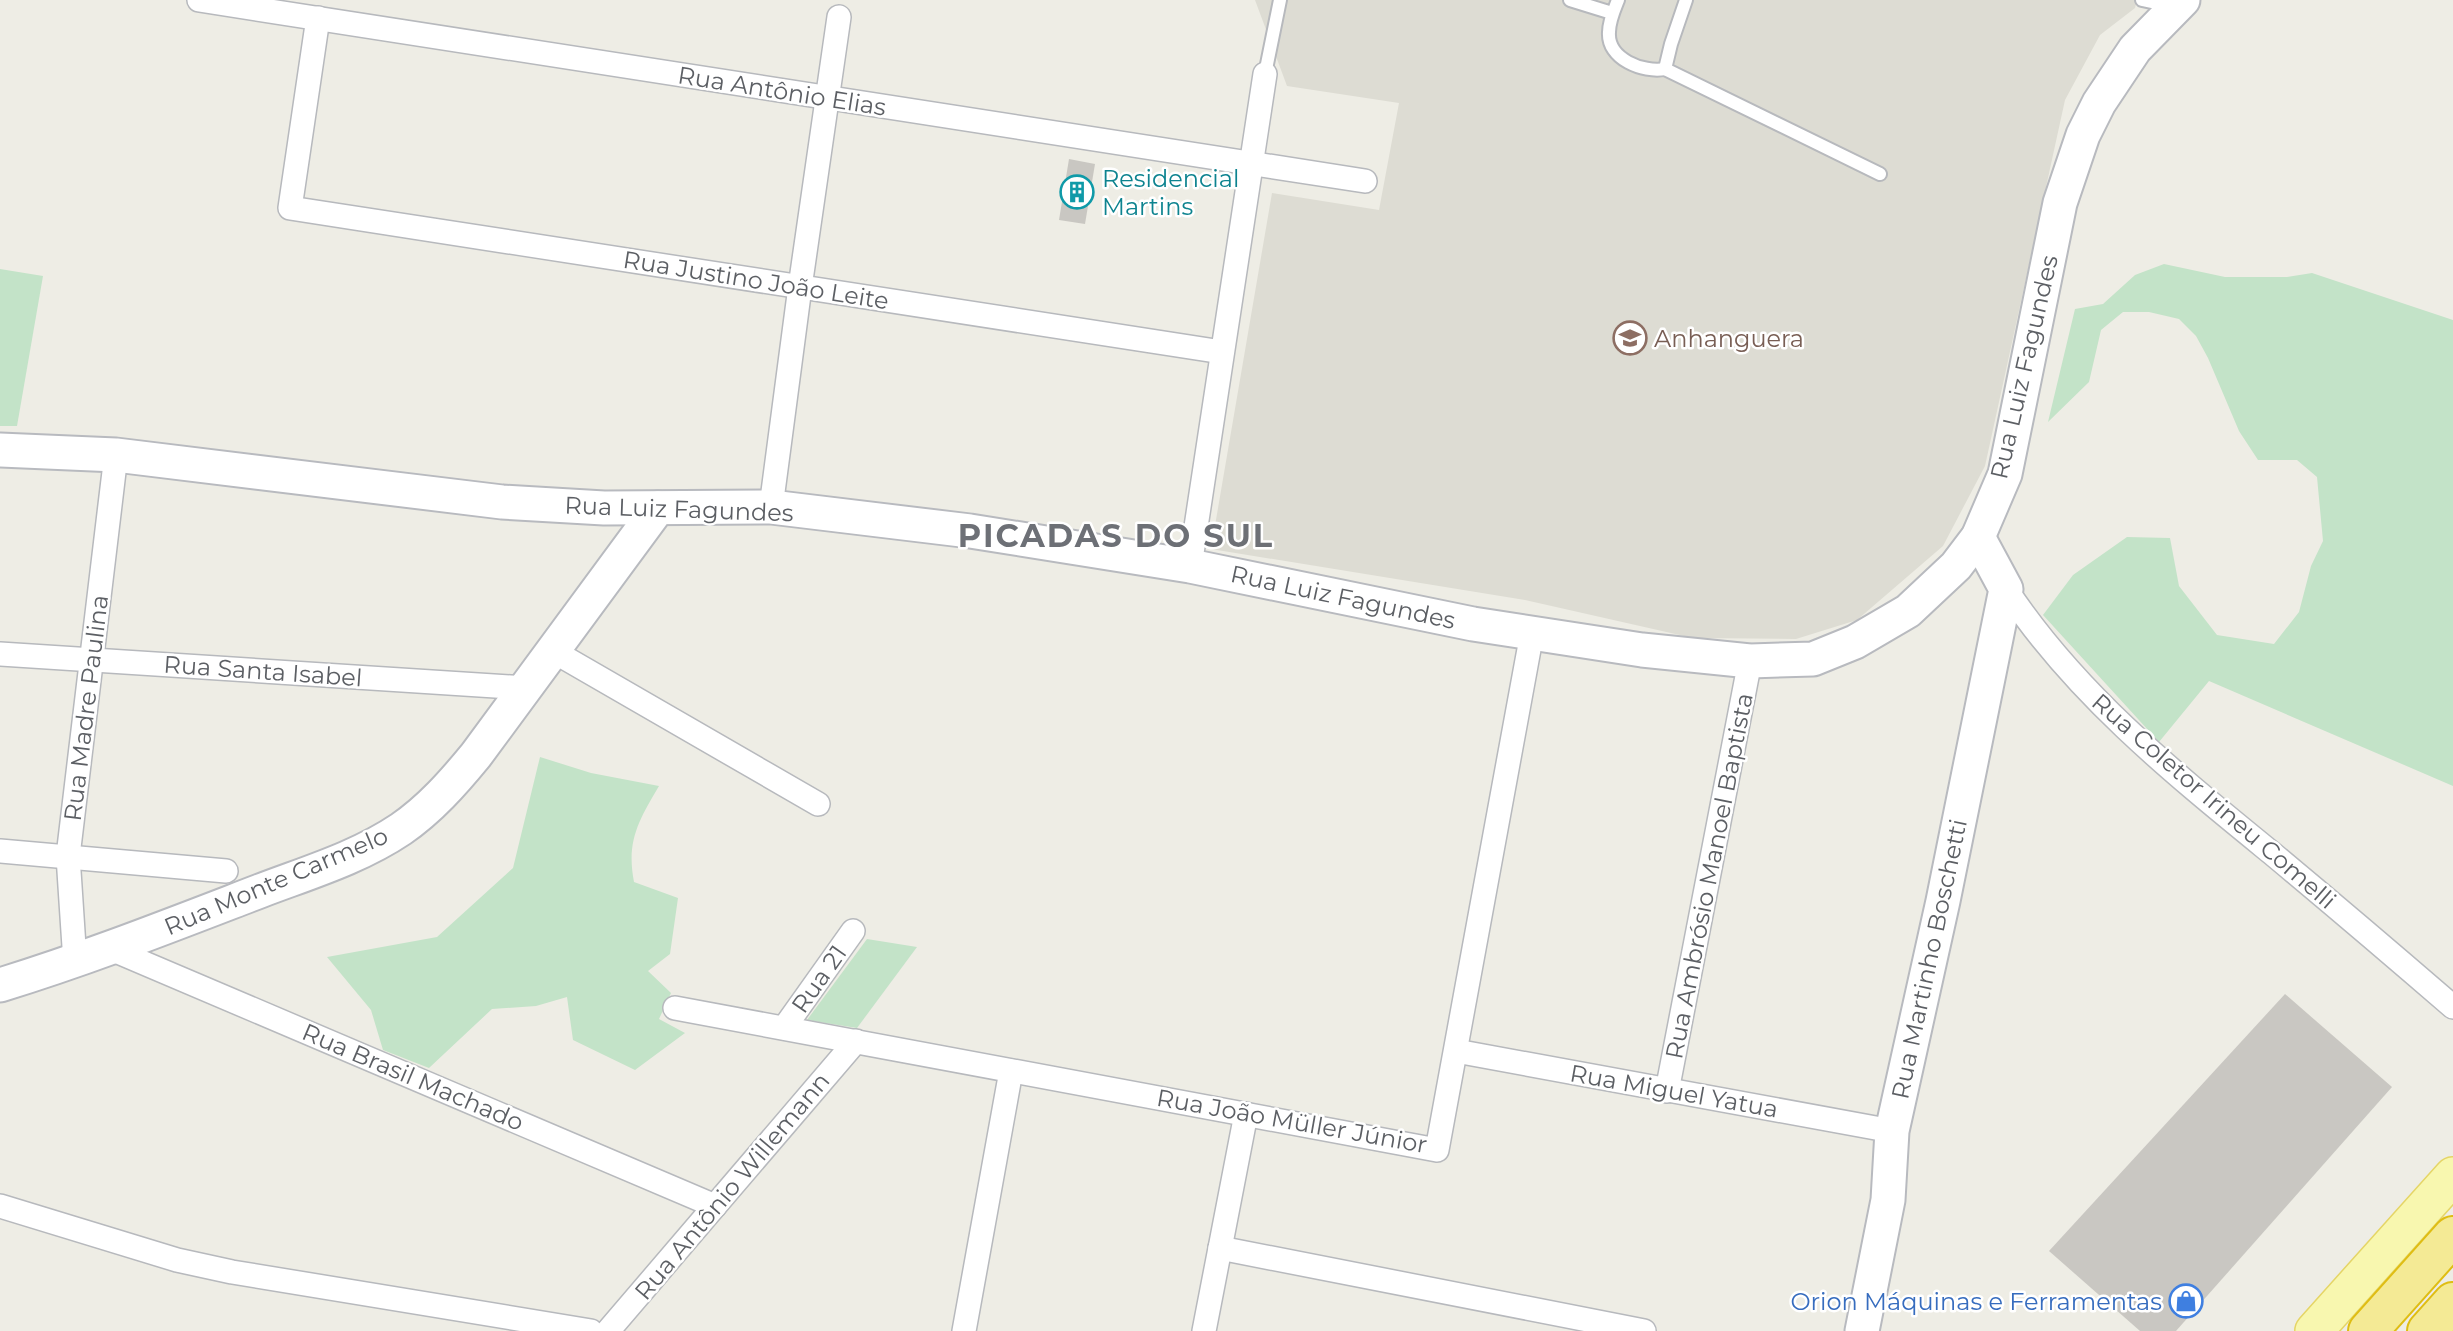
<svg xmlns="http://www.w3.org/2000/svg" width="2453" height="1331" font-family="Montserrat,sans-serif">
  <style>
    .education { fill: #dddcd3 }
    .green { fill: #c3e3c8 }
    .building { fill: #c9c7c2 }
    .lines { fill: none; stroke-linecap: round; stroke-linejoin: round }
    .lane-casing { stroke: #b7b9bd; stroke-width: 16 }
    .street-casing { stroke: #b7b9bd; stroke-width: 26 }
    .secondary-casing { stroke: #b8babf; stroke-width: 37 }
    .primary-casing { stroke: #e5d566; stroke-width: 40 }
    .highway-casing { stroke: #dfbd13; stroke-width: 42 }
    .lane { stroke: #fff; stroke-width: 12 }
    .street { stroke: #fff; stroke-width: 23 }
    .secondary { stroke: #fff; stroke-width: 33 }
    .primary { stroke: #f8f7af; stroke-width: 37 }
    .highway { stroke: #f4ea95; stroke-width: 38 }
    .labels { text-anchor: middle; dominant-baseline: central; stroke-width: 5; stroke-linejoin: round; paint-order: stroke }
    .street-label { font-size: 24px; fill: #5c5f64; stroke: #fff }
    .culture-label { font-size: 24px; fill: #0d838f; stroke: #fff; text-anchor: start }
    .education-label { font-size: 24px; fill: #785e54; stroke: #fff; text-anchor: start }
    .shop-label { font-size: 24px; fill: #366cbe; stroke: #fff; text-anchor: end }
    .district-label { font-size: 32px; font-weight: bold; letter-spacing: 2px; fill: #6d7076; stroke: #fff }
  </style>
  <rect width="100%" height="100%" fill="#eeede5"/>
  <path class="education" d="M 1255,0 L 2137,0 L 2135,8 L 2100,35 L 2065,100 L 1985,466 L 1943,546 L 1857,620 L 1796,639 L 1693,638 L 1525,600 L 1211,549 L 1272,193 L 1379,210 L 1399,103 L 1287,86 Z"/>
  <g class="green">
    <path d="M 2164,264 L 2225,277 L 2287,277 L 2312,273 L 2453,320 L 2453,786 L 2209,681 L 2159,742 L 2043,615 L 2073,575 L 2127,537 L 2170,538 L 2179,586 L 2217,635 L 2274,644 L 2299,612 L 2311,566 L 2323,541 L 2317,477 L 2297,460 L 2258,460 L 2239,431 L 2208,358 L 2196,336 L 2179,319 L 2149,312 L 2123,312 L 2101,330 L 2089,382 L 2048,422 L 2075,309 L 2103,304 L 2135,275 Z"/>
    <path d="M 0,269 L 43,276 L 17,426 L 0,426 Z"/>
    <path d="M 540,757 L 591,773 L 659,786 C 639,820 626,841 634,882 L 678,898 L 670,954 L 648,971 L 671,993 L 659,1019 L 685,1033 L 635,1070 L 573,1040 L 567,997 L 536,1006 L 492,1009 L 429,1068 L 383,1050 L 371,1010 L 327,957 L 437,937 L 513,868 Z"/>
    <path d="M 867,939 L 917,947 L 857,1028 L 807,1020 Z"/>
  </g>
  <g class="building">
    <path d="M 1069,159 L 1095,164 L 1085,224 L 1059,220 Z"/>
    <path d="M 2285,994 L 2392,1087 L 2176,1331 L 2140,1331 L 2049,1251 Z"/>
  </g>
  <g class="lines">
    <defs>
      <g id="lane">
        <path d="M 1570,0 L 1612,13"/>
        <path d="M 1618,0 C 1614,10 1609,21 1609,32 C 1607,59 1643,73 1665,69"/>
        <path d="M 1686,0 L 1671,44 L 1665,69 L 1880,174"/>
        <path d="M 2142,0 L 2170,6"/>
        <path d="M 1265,74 L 1280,0"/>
      </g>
      <g id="street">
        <path d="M 199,0 L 1365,181"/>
        <path d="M 318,18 L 290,208 L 1222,352"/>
        <path d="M 771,507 L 800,287 L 839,17"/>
        <path d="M 1190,566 L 1265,74"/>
        <path d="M 2006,589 C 2076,695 2176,775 2274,855 C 2334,905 2394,956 2453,1007"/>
        <path d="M 553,651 L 818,804"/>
        <path d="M 0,654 L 525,688"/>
        <path d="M 0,851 L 226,871"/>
        <path d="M 111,949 L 715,1206"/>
        <path d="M 75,962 L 68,856 L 116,455"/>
        <path d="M 675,1008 L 1437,1150 L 1532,633"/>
        <path d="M 784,1028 L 853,931"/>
        <path d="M 1456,1051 L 1892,1131"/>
        <path d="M 1667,1091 L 1750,661"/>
        <path d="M 0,1206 L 177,1260 L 232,1272 L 591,1331"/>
        <path d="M 1220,1248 L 1644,1331"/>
        <path d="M 608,1331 L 856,1041"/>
        <path d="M 964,1331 L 1011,1071"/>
        <path d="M 1204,1331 L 1246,1114"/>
      </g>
      <g id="secondary">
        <path d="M 0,450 L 116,455 L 502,502 L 604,508 L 771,507 L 970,531 L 1190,566 L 1473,624 L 1642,650 L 1750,661 L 1813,659 L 1855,642 L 1908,611 L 1956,566 L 1978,537 L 2005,474 L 2060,203 L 2083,135 L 2099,103 L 2135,49 L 2183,0"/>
        <path d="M 0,985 C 88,958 174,924 260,891 C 307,873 358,858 401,829 C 430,809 453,783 476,755 L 658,508"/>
        <path d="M 1862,1331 L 1888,1200 L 1892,1131 L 1943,901 L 2006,589 L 1978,537"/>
      </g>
      <path id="primary" d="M 2314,1331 L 2453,1176"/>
      <g id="highway">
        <path d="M 2368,1331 L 2453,1236"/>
        <path d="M 2427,1331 L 2453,1302"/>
      </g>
    </defs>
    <use href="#lane" class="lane-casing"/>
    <use href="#street" class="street-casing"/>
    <use href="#secondary" class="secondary-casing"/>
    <use href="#primary" class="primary-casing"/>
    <use href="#highway" class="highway-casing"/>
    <use href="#lane" class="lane"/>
    <use href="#street" class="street"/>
    <use href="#secondary" class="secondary"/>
    <use href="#primary" class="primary"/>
    <use href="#highway" class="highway"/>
  </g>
  <defs>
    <symbol id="building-ring" viewBox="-11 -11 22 22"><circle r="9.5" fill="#fff" stroke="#0f9aa8" stroke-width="1.5"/><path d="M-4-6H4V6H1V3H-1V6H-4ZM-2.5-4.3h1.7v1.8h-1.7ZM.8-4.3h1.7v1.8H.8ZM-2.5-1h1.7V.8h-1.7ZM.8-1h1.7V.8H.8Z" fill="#0f9aa8"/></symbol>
    <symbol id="university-ring" viewBox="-11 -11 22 22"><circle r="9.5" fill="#fff" stroke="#8d6e63" stroke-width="1.5"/><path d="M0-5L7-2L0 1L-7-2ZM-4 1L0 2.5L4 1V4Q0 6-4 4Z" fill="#8d6e63"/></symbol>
    <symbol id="shop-ring" viewBox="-11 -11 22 22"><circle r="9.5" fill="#fff" stroke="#3f7fe0" stroke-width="1.5"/><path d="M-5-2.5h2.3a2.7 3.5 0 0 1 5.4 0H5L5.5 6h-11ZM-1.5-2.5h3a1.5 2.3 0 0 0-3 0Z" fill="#3f7fe0"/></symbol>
  </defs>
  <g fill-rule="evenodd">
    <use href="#building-ring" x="1058" y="173" width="38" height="38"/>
    <use href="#university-ring" x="1611" y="319" width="38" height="38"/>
    <use href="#shop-ring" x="2167" y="1282" width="38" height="38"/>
  </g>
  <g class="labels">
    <g class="street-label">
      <text transform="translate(782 91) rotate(9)">Rua Antônio Elias</text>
      <text transform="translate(756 280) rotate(9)">Rua Justino João Leite</text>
      <text transform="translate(2024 367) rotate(-77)">Rua Luiz Fagundes</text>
      <text transform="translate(679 509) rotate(2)">Rua Luiz Fagundes</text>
      <text transform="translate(1343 597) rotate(12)">Rua Luiz Fagundes</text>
      <text transform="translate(263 671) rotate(4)">Rua Santa Isabel</text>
      <text transform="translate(86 708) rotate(-83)">Rua Madre Paulina</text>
      <text transform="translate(2214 801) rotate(41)">Rua Coletor Irineu Comelli</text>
      <text transform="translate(1709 876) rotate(-79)">Rua Ambrósio Manoel Baptista</text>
      <text transform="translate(276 881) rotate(-23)">Rua Monte Carmelo</text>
      <text transform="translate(1929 959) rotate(-78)">Rua Martinho Boschetti</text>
      <text transform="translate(819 979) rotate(-55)">Rua 21</text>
      <text transform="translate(413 1077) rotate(23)">Rua Brasil Machado</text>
      <text transform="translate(1674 1091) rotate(10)">Rua Miguel Yatua</text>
      <text transform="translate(1292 1121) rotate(10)">Rua João Müller Júnior</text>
      <text transform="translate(732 1186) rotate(-50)">Rua Antônio Willemann</text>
    </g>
    <g class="culture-label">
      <text x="1102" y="178">Residencial<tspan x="1102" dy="28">Martins</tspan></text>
    </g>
    <g class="education-label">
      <text x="1654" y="338">Anhanguera</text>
    </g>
    <g class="shop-label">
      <text x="2162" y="1301">Orion Máquinas e Ferramentas</text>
    </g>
    <g class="district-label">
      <text x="1116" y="535">PICADAS DO SUL</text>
    </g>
  </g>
</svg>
